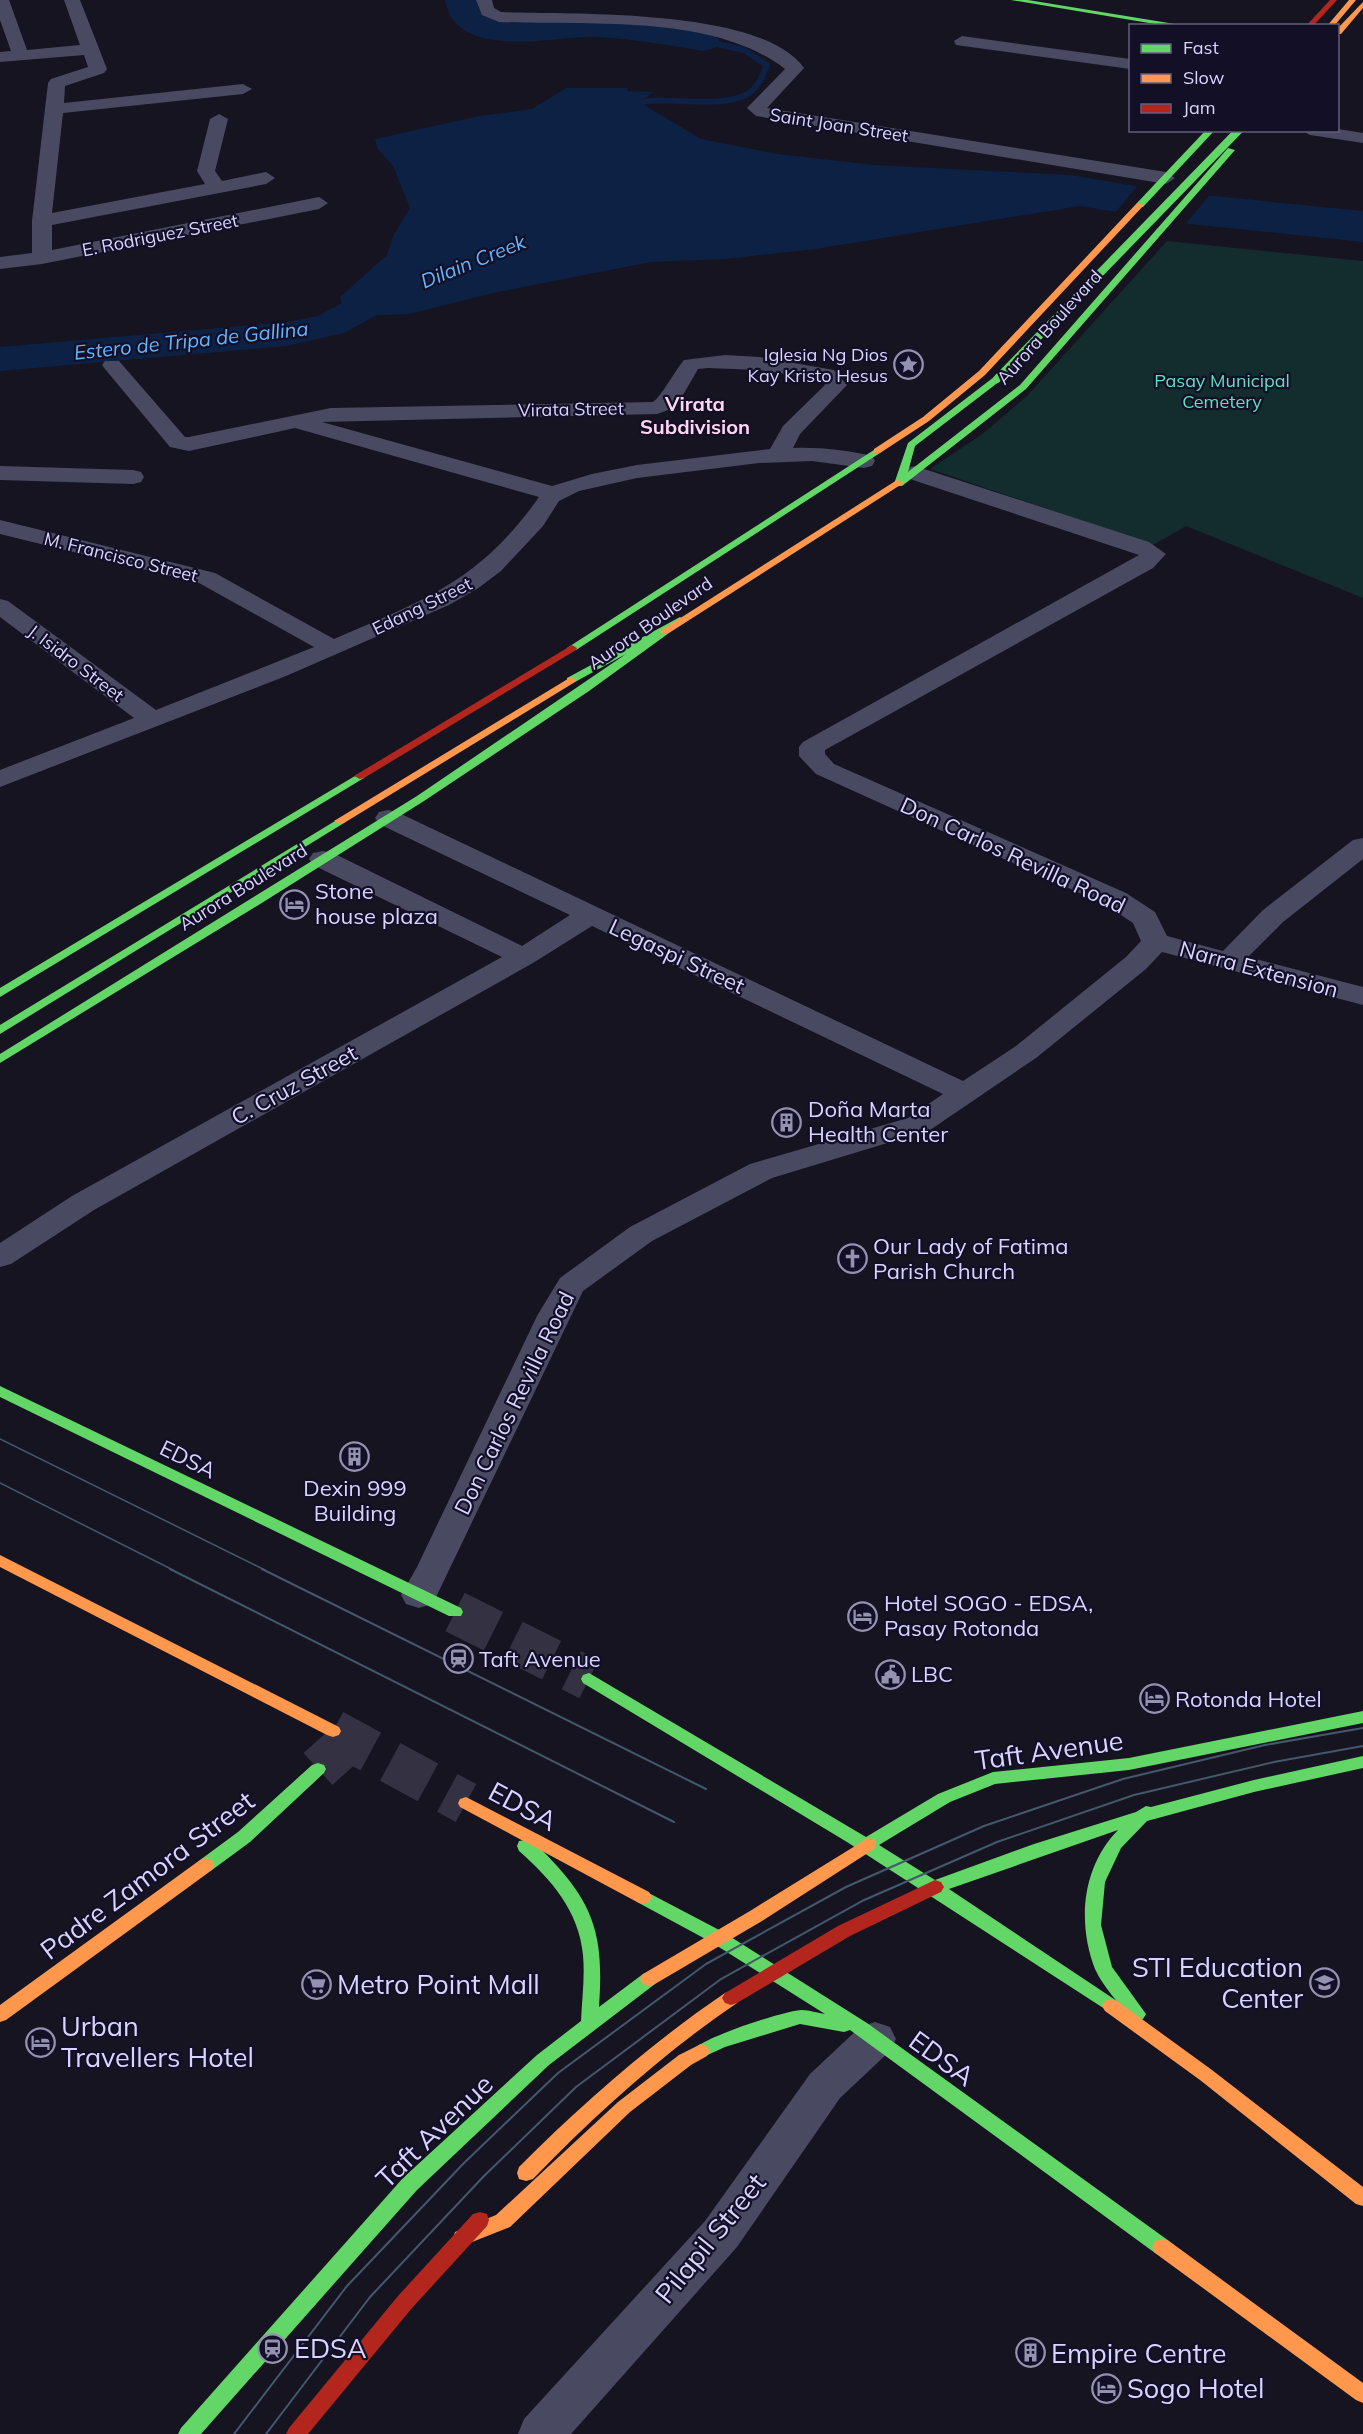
<svg xmlns="http://www.w3.org/2000/svg" width="1363" height="2434" font-family="Mulish,sans-serif">
  <style>
    .green { fill: #132c2d }
    .water { fill: #0d2144 }
    .pier { fill: #161421 }
    .lines { fill: none; stroke-linecap: round; stroke-linejoin: round }
    .stream { stroke: #0d2144; stroke-width: 6 }
    .river { fill: #0d2144; fill-rule: evenodd }
    .secondary-tunnel { stroke: #333142; stroke-width: 43; stroke-dasharray: 43 22; stroke-linecap: butt }
    .highway-tunnel { stroke: #333142; stroke-width: 43; stroke-dasharray: 43 22; stroke-linecap: butt }
    .street { fill: #4a4962; fill-rule: evenodd }
    .fast { fill: #63d668; fill-rule: evenodd }
    .slow { fill: #ff974d; fill-rule: evenodd }
    .jam { fill: #b3261e; fill-rule: evenodd }
    .tram-far1 { stroke: #43596b; stroke-width: 1.5 }
    .tram { stroke: #43596b; stroke-width: 2 }
    .fast-bridge { stroke: #63d668; stroke-width: 8 }
    .labels { text-anchor: middle; dominant-baseline: central; stroke-width: 4.5; stroke-linejoin: round; paint-order: stroke }
    .far-street-label { font-size: 18px; fill: #d9d4ff; stroke: #130f26 }
    .far-poi-label { font-size: 18px; fill: #d9d4ff; stroke: #130f26; text-anchor: end }
    .far-park-label { font-size: 18px; fill: #5fe0c0; stroke: #130f26 }
    .far-water-label { font-size: 20px; font-style: italic; fill: #62b6ff; stroke: #130f26 }
    .far-neighbourhood-label { font-size: 20px; font-weight: bold; fill: #ffd6f0; stroke: #130f26 }
    .street-label { font-size: 22px; fill: #d9d4ff; stroke: #130f26 }
    .poi-label { font-size: 22px; fill: #d9d4ff; stroke: #130f26; text-anchor: start }
    .near-street-label { font-size: 27px; fill: #d9d4ff; stroke: #130f26 }
    .near-poi-label { font-size: 27px; fill: #d9d4ff; stroke: #130f26; text-anchor: start }
  </style>
  <rect width="100%" height="100%" fill="#161421"/>
  <path class="green" d="M 1167,241 L 1363,261 L 1363,598 L 1186,526 L 1153,545 L 930,469 L 981,435 L 1027,396 Z"/>
  <path class="water" d="M 566,88 L 628,88 L 627,91 L 654,92 L 639,102 L 701,139 L 778,154 L 873,165 L 1071,175 L 1164,191 L 1363,211 L 1363,242 L 1190,224 L 1080,206 L 815,249 L 725,259 L 651,262 L 493,293 L 409,314 L 345,316 L 340,297 L 387,255 L 393,236 L 410,208 L 393,166 L 377,148 L 375,139 L 479,116 L 532,109 Z"/>
  <path class="pier" d="M 1139,184 L 1164,188 L 1211,193 L 1184,226 L 1113,215 Z"/>
  <g class="lines">
    <path class="stream" d="M 626,106 C 660,92 712,111 746,95 C 757,90 763,75 767,65 L 744,50 L 703,41"/>
    <g class="river">
      <path d="M 445,0 L 477,0 L 478,7 L 494,20 L 511,23 L 590,17 L 703,31 L 715,34 L 719,41 L 715,48 L 703,51 C 668,45 633,39 597,37 C 555,35 456,63 445,0 Z"/>
      <path d="M 421,270 L 435,274 L 440,282 L 435,290 L 390,308 L 344,333 L 287,346 L 0,371 L 0,347 L 287,322 L 318,316 L 362,292 Z"/>
    </g>
    <path class="secondary-tunnel" d="M 318,1769 L 350,1740"/>
    <g class="highway-tunnel">
      <path d="M 455,1612 L 589,1679"/>
      <path d="M 333,1731 L 466,1803"/>
    </g>
    <g class="street">
      <path d="M 0,0 L 9,0 L 27,50 L 80,45 L 64,0 L 80,0 L 107,69 L 104,73 L 65,86 L 64,103 L 243,84 L 252,89 L 243,94 L 63,113 L 52,213 L 205,184 L 197,171 L 210,119 L 219,114 L 228,119 L 215,171 L 222,181 L 266,172 L 275,178 L 266,184 L 52,225 L 52,250 L 319,197 L 328,203 L 319,209 L 42,264 L 0,269 L 0,257 L 32,253 L 32,221 L 48,83 L 51,79 L 88,67 L 84,55 L 0,62 L 0,52 L 11,51 L 0,20 Z"/>
      <path d="M 476,0 L 492,0 L 494,8 L 501,12 C 571,15 761,7 804,68 L 767,108 L 1166,172 L 1175,178 L 1166,184 L 756,116 L 747,108 L 785,69 C 712,13 588,26 499,22 L 482,15 Z"/>
      <path d="M 962,36 L 1130,59 L 1130,69 L 956,45 L 954,41 Z"/>
      <path d="M 1338,129 L 1363,133 L 1363,143 L 1310,135 L 1301,130 Z"/>
      <path d="M 725,355 L 759,357 L 834,370 L 847,385 L 800,434 L 793,448 C 819,447 846,450 872,456 L 875,461 L 872,466 L 864,468 L 812,461 L 759,463 L 637,478 L 579,491 L 559,501 L 543,526 L 501,571 L 477,589 L 449,605 L 286,676 L 0,787 L 0,770 L 134,718 L 0,617 L 0,599 L 8,601 L 156,710 L 314,647 L 199,583 L 0,534 L 0,520 L 215,573 L 334,639 C 425,600 480,581 539,497 L 295,428 L 189,451 L 170,447 L 105,369 L 102,365 L 105,361 L 119,361 L 185,437 L 189,437 L 331,408 L 653,402 C 661,397 676,369 684,360 ZM 708,368 L 759,370 L 820,379 L 825,385 L 783,426 L 770,449 L 637,465 L 592,474 L 552,486 L 322,422 L 657,414 L 676,407 L 698,369 Z"/>
      <path d="M 0,466 L 133,470 L 141,472 L 144,477 L 141,482 L 133,484 L 0,480 Z"/>
      <path d="M 915,466 L 1149,542 L 1166,554 L 1153,568 L 825,750 L 825,754 L 834,764 L 1126,893 L 1155,912 L 1167,936 L 1223,951 L 1263,910 L 1353,840 L 1363,838 L 1363,859 L 1283,922 L 1248,957 L 1363,987 L 1363,1005 L 1162,952 L 1146,969 L 1036,1058 L 930,1130 L 772,1178 L 652,1241 L 583,1291 L 437,1595 L 432,1604 L 419,1608 L 406,1604 L 401,1595 L 417,1567 L 537,1316 L 560,1278 L 630,1227 L 750,1164 L 908,1118 L 943,1094 L 592,926 L 533,963 L 94,1210 L 11,1264 L 0,1267 L 0,1243 L 72,1196 L 502,957 L 313,865 L 309,859 L 313,853 L 323,851 L 333,853 L 522,946 L 570,915 L 379,824 L 375,818 L 379,812 L 388,810 L 397,812 L 963,1081 L 1016,1046 L 1126,957 L 1141,941 L 1133,923 L 1106,905 L 816,774 L 799,756 L 799,747 L 803,742 L 1139,555 L 907,478 L 904,473 L 907,468 Z"/>
      <path d="M 875,2022 L 890,2027 L 896,2039 L 890,2051 L 840,2098 L 737,2247 L 571,2434 L 518,2434 L 524,2419 L 705,2221 L 810,2074 L 860,2027 Z"/>
    </g>
    <g class="fast">
      <path d="M 1011,0 L 1028,0 L 1187,26 L 1167,26 Z"/>
      <path d="M 1206,130 L 1215,130 L 1143,207 L 1137,207 L 1137,203 Z"/>
      <path d="M 1228,148 L 1235,150 L 1026,389 L 902,486 L 896,486 L 894,484 L 908,443 L 994,377 L 1000,377 L 1000,381 L 915,446 L 908,472 L 1020,385 Z"/>
      <path d="M 877,448 L 882,451 L 880,453 L 576,650 L 572,651 L 567,648 Z"/>
      <path d="M 680,617 L 685,620 L 669,630 L 669,633 L 589,691 L 424,801 L 257,906 L 0,1063 L 0,1054 L 417,796 L 626,654 L 575,682 L 567,682 L 567,678 Z"/>
      <path d="M 360,773 L 366,776 L 364,778 L 0,997 L 0,988 Z"/>
      <path d="M 340,818 L 346,821 L 344,823 L 0,1034 L 0,1025 Z"/>
      <path d="M 0,1386 L 461,1608 L 463,1612 L 461,1616 L 449,1616 L 0,1397 Z"/>
      <path d="M 589,1673 L 866,1837 L 938,1794 L 993,1772 L 1129,1758 L 1363,1711 L 1363,1723 L 1129,1770 L 995,1784 L 950,1802 L 879,1845 L 935,1880 L 1034,1844 L 1136,1812 L 1146,1806 L 1151,1807 L 1254,1780 L 1363,1756 L 1363,1768 L 1254,1792 L 1147,1821 L 1121,1848 L 1105,1882 L 1101,1925 L 1112,1967 L 1146,2014 L 1143,2019 L 1137,2021 L 1131,2019 C 1120,2004 1103,1987 1095,1969 C 1077,1922 1082,1867 1118,1830 L 949,1889 L 1117,2001 L 1120,2006 L 1117,2011 L 1111,2013 L 847,1842 L 583,1683 L 581,1679 L 583,1675 Z"/>
      <path d="M 318,1763 L 324,1765 L 326,1769 L 324,1773 L 250,1842 L 212,1870 L 206,1872 L 200,1870 L 198,1865 L 200,1860 L 238,1832 L 312,1765 Z"/>
      <path d="M 525,1840 C 537,1843 548,1856 557,1866 C 599,1912 603,1947 599,2007 L 643,1974 L 649,1972 L 655,1974 L 658,1979 L 655,1984 L 549,2065 L 417,2190 L 201,2434 L 178,2434 L 181,2428 L 403,2178 L 537,2055 L 581,2021 C 582,1999 585,1977 583,1955 C 579,1911 551,1879 519,1851 L 517,1846 L 519,1841 Z"/>
      <path d="M 643,1890 L 723,1932 L 867,2023 L 1169,2241 L 1172,2247 L 1169,2253 L 1162,2255 L 1155,2253 L 850,2030 L 844,2032 L 800,2024 L 725,2047 L 701,2058 L 695,2056 L 692,2051 C 698,2039 786,2010 802,2010 C 809,2010 818,2013 825,2014 L 711,1942 L 637,1902 L 634,1897 L 637,1892 Z"/>
    </g>
    <g class="slow">
      <path d="M 1349,0 L 1356,0 L 1334,26 L 1327,26 Z"/>
      <path d="M 1363,2 L 1363,8 L 1341,34 L 1338,34 L 1338,28 Z"/>
      <path d="M 1137,203 L 1144,205 L 985,375 L 929,421 L 880,453 L 874,453 L 874,449 L 923,417 L 979,371 Z"/>
      <path d="M 897,480 L 905,482 L 669,633 L 661,633 L 660,631 Z"/>
      <path d="M 571,677 L 576,680 L 575,682 L 344,823 L 340,824 L 334,821 Z"/>
      <path d="M 0,1555 L 339,1727 L 341,1731 L 339,1735 L 333,1737 L 327,1735 L 0,1567 Z"/>
      <path d="M 466,1797 L 649,1892 L 652,1897 L 649,1902 L 643,1904 L 637,1902 L 460,1807 L 458,1803 L 460,1799 Z"/>
      <path d="M 868,1838 L 874,1839 L 876,1844 L 874,1849 L 762,1921 L 655,1984 L 649,1986 L 643,1984 L 640,1979 L 643,1974 L 750,1911 Z"/>
      <path d="M 206,1858 L 212,1860 L 214,1865 L 212,1870 L 6,2020 L 0,2022 L 0,2005 L 200,1860 Z"/>
      <path d="M 731,1991 L 737,1993 L 740,1998 L 737,2003 C 662,2054 596,2114 533,2179 L 526,2181 L 519,2179 L 517,2173 L 519,2167 C 583,2103 650,2044 725,1993 Z"/>
      <path d="M 1111,1999 L 1117,2001 L 1212,2070 L 1363,2187 L 1363,2206 L 1356,2204 L 1200,2080 L 1105,2011 L 1102,2006 L 1105,2001 Z"/>
      <path d="M 701,2044 L 707,2046 L 710,2051 L 707,2056 L 691,2065 L 630,2112 L 510,2227 L 462,2246 L 455,2244 L 453,2238 L 455,2232 L 496,2215 L 618,2102 L 679,2055 Z"/>
      <path d="M 1162,2239 L 1169,2241 L 1363,2383 L 1363,2403 L 1356,2400 L 1155,2253 L 1152,2247 L 1155,2241 Z"/>
    </g>
    <g class="jam">
      <path d="M 1330,0 L 1337,0 L 1313,26 L 1306,26 Z"/>
      <path d="M 572,645 L 577,648 L 576,650 L 364,778 L 360,779 L 354,776 Z"/>
      <path d="M 935,1880 L 941,1882 L 944,1887 L 941,1892 L 850,1936 L 737,2003 L 731,2005 L 725,2003 L 722,1998 L 725,1993 L 838,1926 Z"/>
      <path d="M 480,2212 L 487,2214 L 489,2220 L 487,2226 L 412,2308 L 308,2434 L 286,2434 L 289,2428 L 398,2296 L 473,2214 Z"/>
    </g>
    <g class="tram-far1">
      <path d="M 0,1439 L 265,1570"/>
      <path d="M 0,1483 L 173,1570"/>
    </g>
    <g class="tram">
      <path d="M 170,1569 L 674,1822"/>
      <path d="M 262,1569 L 706,1789"/>
      <path d="M 234,2434 L 347,2286 L 464,2163 L 558,2073 L 706,1964 L 846,1887 L 984,1826 L 1123,1779 L 1265,1745 L 1363,1728"/>
      <path d="M 266,2434 L 370,2297 L 484,2176 L 576,2087 L 721,1979 L 862,1901 L 997,1842 L 1134,1795 L 1274,1762 L 1363,1746"/>
    </g>
    <path class="fast-bridge" d="M 997,379 L 1239,130"/>
  </g>
  <defs>
    <symbol id="sight-ring" viewBox="-11 -11 22 22"><circle r="9.5" fill="#130f26" stroke="#9591b1" stroke-width="1.5"/><path d="M0-6L1.8-2.2L6-1.7L2.9 1.2L3.7 5.4L0 3.3L-3.7 5.4L-2.9 1.2L-6-1.7L-1.8-2.2Z" fill="#9591b1"/></symbol>
    <symbol id="hotel-ring" viewBox="-11 -11 22 22"><circle r="9.5" fill="#130f26" stroke="#9591b1" stroke-width="1.5"/><path d="M-6-4.5h1.5V1H6V5H4.5V3h-9V5H-6ZM-4 0a1.8 1.8 0 1 1 3.6 0ZM.5 0V-2.5h3Q6-2.5 6 0Z" fill="#9591b1"/></symbol>
    <symbol id="building-ring" viewBox="-11 -11 22 22"><circle r="9.5" fill="#130f26" stroke="#9591b1" stroke-width="1.5"/><path d="M-4-6H4V6H1V3H-1V6H-4ZM-2.5-4.3h1.7v1.8h-1.7ZM.8-4.3h1.7v1.8H.8ZM-2.5-1h1.7V.8h-1.7ZM.8-1h1.7V.8H.8Z" fill="#9591b1"/></symbol>
    <symbol id="church-ring" viewBox="-11 -11 22 22"><circle r="9.5" fill="#130f26" stroke="#9591b1" stroke-width="1.5"/><path d="M-1.2-6h2.4v3.5h3.3v2.4h-3.3V6h-2.4V-.1h-3.3v-2.4h3.3Z" fill="#9591b1"/></symbol>
    <symbol id="station-ring" viewBox="-11 -11 22 22"><circle r="9.5" fill="#130f26" stroke="#9591b1" stroke-width="1.5"/><path d="M-3-6H3Q5-6 5-4V2Q5 4 3 4L4.5 6H3L1.5 4h-3L-3 6H-4.5L-3 4Q-5 4-5 2V-4Q-5-6-3-6ZM-3.5-4v3h7v-3ZM-3.5 1v1.5H-2V1ZM2 1v1.5H3.5V1Z" fill="#9591b1"/></symbol>
    <symbol id="civic-ring" viewBox="-11 -11 22 22"><circle r="9.5" fill="#130f26" stroke="#9591b1" stroke-width="1.5"/><path d="M-.6-6.5H3V-4.5H.6V-3L4-1V1h2V6H-6V1h2V-1L-.6-3ZM-1.2 2.5V6h2.4V2.5Z" fill="#9591b1"/></symbol>
    <symbol id="university-ring" viewBox="-11 -11 22 22"><circle r="9.5" fill="#130f26" stroke="#9591b1" stroke-width="1.5"/><path d="M0-5L7-2L0 1L-7-2ZM-4 1L0 2.5L4 1V4Q0 6-4 4Z" fill="#9591b1"/></symbol>
    <symbol id="supermarket-ring" viewBox="-11 -11 22 22"><circle r="9.5" fill="#130f26" stroke="#9591b1" stroke-width="1.5"/><path d="M-6-5.5h2.5l.6 2H6L4.5 2H-2.5L-4.4-4H-6ZM-1.5 3.2a1.3 1.3 0 1 0 .1 0ZM3 3.2a1.3 1.3 0 1 0 .1 0Z" fill="#9591b1"/></symbol>
  </defs>
  <g fill-rule="evenodd">
    <use href="#sight-ring" x="892" y="348" width="33" height="33"/>
    <use href="#hotel-ring" x="278" y="888" width="33" height="33"/>
    <use href="#building-ring" x="770" y="1106" width="33" height="33"/>
    <use href="#church-ring" x="836" y="1242" width="33" height="33"/>
    <use href="#building-ring" x="338" y="1440" width="33" height="33"/>
    <use href="#hotel-ring" x="846" y="1600" width="33" height="33"/>
    <use href="#station-ring" x="442" y="1642" width="33" height="33"/>
    <use href="#civic-ring" x="874" y="1658" width="33" height="33"/>
    <use href="#hotel-ring" x="1138" y="1682" width="33" height="33"/>
    <use href="#university-ring" x="1308" y="1966" width="33" height="33"/>
    <use href="#supermarket-ring" x="300" y="1968" width="33" height="33"/>
    <use href="#hotel-ring" x="24" y="2026" width="33" height="33"/>
    <use href="#station-ring" x="256" y="2332" width="33" height="33"/>
    <use href="#building-ring" x="1014" y="2336" width="33" height="33"/>
    <use href="#hotel-ring" x="1090" y="2372" width="33" height="33"/>
  </g>
  <g class="labels">
    <g class="far-street-label">
      <text transform="translate(839 125) rotate(9)">Saint Joan Street</text>
      <text transform="translate(160 235) rotate(-11)">E. Rodriguez Street</text>
      <text transform="translate(1049 327) rotate(-48)">Aurora Boulevard</text>
      <text transform="translate(571 409) rotate(-1)">Virata Street</text>
      <text transform="translate(121 557) rotate(14)">M. Francisco Street</text>
      <text transform="translate(422 606) rotate(-26)">Edang Street</text>
      <text transform="translate(650 623) rotate(-35)">Aurora Boulevard</text>
      <text transform="translate(76 663) rotate(37)">J. Isidro Street</text>
      <text transform="translate(243 887) rotate(-32)">Aurora Boulevard</text>
    </g>
    <g class="far-poi-label">
      <text x="888" y="354">Iglesia Ng Dios<tspan x="888" dy="21">Kay Kristo Hesus</tspan></text>
    </g>
    <g class="far-park-label">
      <text x="1222" y="380">Pasay Municipal<tspan x="1222" dy="21">Cemetery</tspan></text>
    </g>
    <g class="far-water-label">
      <text transform="translate(473 261) rotate(-22)">Dilain Creek</text>
      <text transform="translate(191 340) rotate(-6)">Estero de Tripa de Gallina</text>
    </g>
    <g class="far-neighbourhood-label">
      <text x="695" y="403">Virata<tspan x="695" dy="23">Subdivision</tspan></text>
    </g>
    <g class="street-label">
      <text transform="translate(1013 855) rotate(25)">Don Carlos Revilla Road</text>
      <text transform="translate(677 956) rotate(25)">Legaspi Street</text>
      <text transform="translate(1259 969) rotate(15)">Narra Extension</text>
      <text transform="translate(294 1085) rotate(-29)">C. Cruz Street</text>
      <text transform="translate(514 1403) rotate(-64)">Don Carlos Revilla Road</text>
      <text transform="translate(188 1459) rotate(26)">EDSA</text>
    </g>
    <g class="poi-label">
      <text x="315" y="891">Stone<tspan x="315" dy="25">house plaza</tspan></text>
      <text x="808" y="1109">Doña Marta<tspan x="808" dy="25">Health Center</tspan></text>
      <text x="873" y="1246">Our Lady of Fatima<tspan x="873" dy="25">Parish Church</tspan></text>
      <text x="355" y="1488" text-anchor="middle">Dexin 999<tspan x="355" dy="25">Building</tspan></text>
      <text x="884" y="1603">Hotel SOGO - EDSA,<tspan x="884" dy="25">Pasay Rotonda</tspan></text>
      <text x="479" y="1659">Taft Avenue</text>
      <text x="911" y="1674">LBC</text>
      <text x="1175" y="1699">Rotonda Hotel</text>
    </g>
    <g class="near-street-label">
      <text transform="translate(1049 1750) rotate(-8)">Taft Avenue</text>
      <text transform="translate(523 1806) rotate(28)">EDSA</text>
      <text transform="translate(147 1875) rotate(-37)">Padre Zamora Street</text>
      <text transform="translate(942 2058) rotate(36)">EDSA</text>
      <text transform="translate(434 2131) rotate(-44)">Taft Avenue</text>
      <text transform="translate(710 2238) rotate(-51)">Pilapil Street</text>
    </g>
    <g class="near-poi-label">
      <text x="1303" y="1967" text-anchor="end">STI Education<tspan x="1303" dy="31">Center</tspan></text>
      <text x="337" y="1984">Metro Point Mall</text>
      <text x="61" y="2026">Urban<tspan x="61" dy="31">Travellers Hotel</tspan></text>
      <text x="294" y="2348">EDSA</text>
      <text x="1051" y="2353">Empire Centre</text>
      <text x="1127" y="2388">Sogo Hotel</text>
    </g>
  </g>
  <rect x="1129" y="24" width="210" height="108" fill="#130f26" stroke="#625e7d" stroke-width="1.5"/>
  <rect x="1141" y="44" width="30" height="9" fill="#63d668" stroke="#625e7d" stroke-width="1.5"/>
  <text x="1183" y="54" font-size="18" fill="#d9d4ff">Fast</text>
  <rect x="1141" y="74" width="30" height="9" fill="#ff974d" stroke="#625e7d" stroke-width="1.5"/>
  <text x="1183" y="84" font-size="18" fill="#d9d4ff">Slow</text>
  <rect x="1141" y="104" width="30" height="9" fill="#b3261e" stroke="#625e7d" stroke-width="1.5"/>
  <text x="1183" y="114" font-size="18" fill="#d9d4ff">Jam</text>
</svg>
